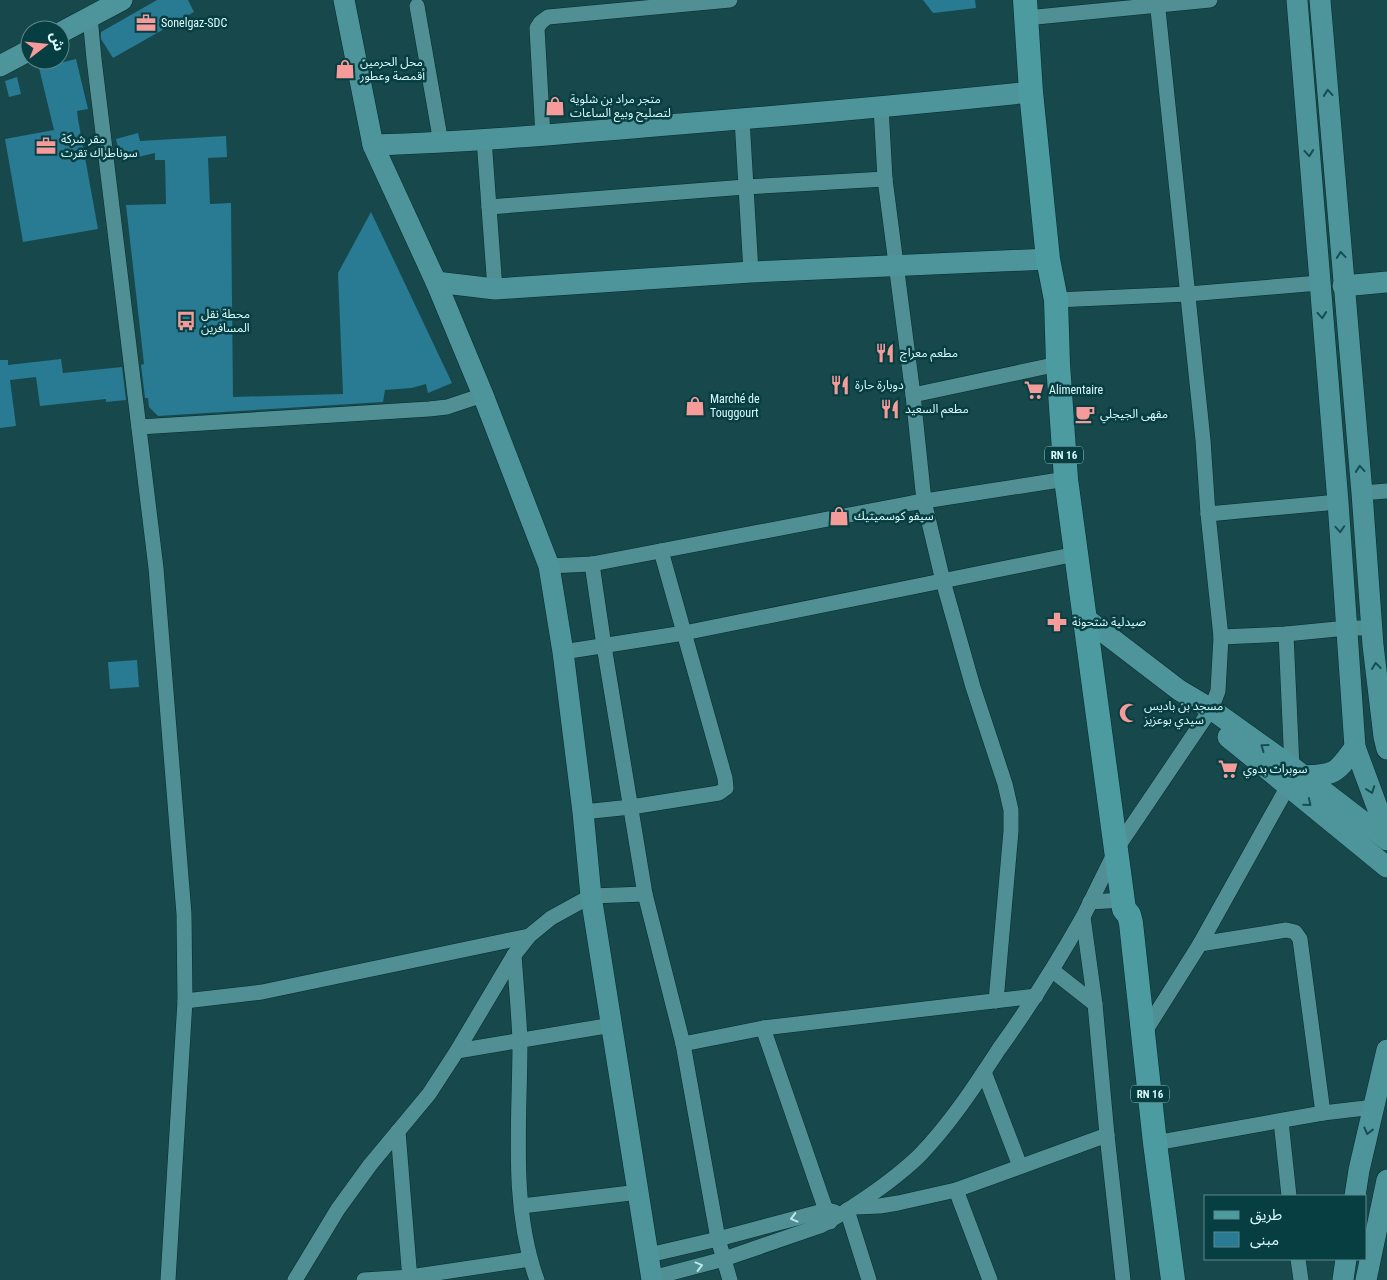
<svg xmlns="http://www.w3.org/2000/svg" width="1387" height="1280" font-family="'Roboto Condensed','Noto Sans Arabic',sans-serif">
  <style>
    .building { fill: #297a93 }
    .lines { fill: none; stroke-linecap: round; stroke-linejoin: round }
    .street-casing { stroke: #092d2f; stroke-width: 16 }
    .secondary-casing { stroke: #092d2f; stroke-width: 22 }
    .primary-casing { stroke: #092d2f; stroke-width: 25 }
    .street { stroke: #509095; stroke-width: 15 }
    .secondary { stroke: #4d959b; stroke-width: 21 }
    .primary { stroke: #4b9ba1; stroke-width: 24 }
    .oneway { stroke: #154f53 }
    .oneway2 { stroke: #bfe6e8 }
    .labels { text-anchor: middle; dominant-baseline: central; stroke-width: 5; stroke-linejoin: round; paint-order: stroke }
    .shield { fill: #073e41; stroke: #9bc2c5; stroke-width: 1 }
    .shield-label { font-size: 11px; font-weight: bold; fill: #dbfbfd }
    .poi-label { font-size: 12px; fill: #dbfbfd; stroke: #073e41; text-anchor: start }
  </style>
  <rect width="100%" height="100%" fill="#16484c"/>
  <g class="building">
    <path d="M 157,0 L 188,0 L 194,12 L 113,58 L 101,39 L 101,32 Z"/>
    <path d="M 923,0 L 975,0 L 976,8 L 933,13 Z"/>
    <path d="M 76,59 L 88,109 L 77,111 L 78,119 L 98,229 L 23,242 L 5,139 L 54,130 L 39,68 Z"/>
    <path d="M 17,77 L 21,94 L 9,97 L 5,81 Z"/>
    <path d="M 138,133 L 140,141 L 226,136 L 227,157 L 208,158 L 210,204 L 231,203 L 233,397 L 343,394 L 338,273 L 371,212 L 452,383 L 428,393 L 426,384 L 412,388 L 385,390 L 383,402 L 158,416 L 149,407 L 148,398 L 145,398 L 141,365 L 144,364 L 126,205 L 166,204 L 165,160 L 155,160 L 155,153 L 121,161 L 116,139 Z"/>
    <path d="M 61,359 L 63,373 L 122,367 L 126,400 L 106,402 L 106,399 L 40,406 L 36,377 L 10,380 L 16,426 L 0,428 L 0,360 L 8,360 L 8,365 Z"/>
    <path d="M 137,660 L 139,687 L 110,689 L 108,662 Z"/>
  </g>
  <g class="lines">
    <defs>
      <g id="street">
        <path d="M 417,6 L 441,143"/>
        <path d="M 90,17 L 94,59 L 156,568 L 184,914 L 185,1001 L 168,1280"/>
        <path d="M 1026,18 L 1210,0"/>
        <path d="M 881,107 L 885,179 L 913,395 L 924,501 L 943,581 L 973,687 L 1005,784 L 1011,810 L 1011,831 L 996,1001"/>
        <path d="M 742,119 L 751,272"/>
        <path d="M 543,136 L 537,28 L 541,22 L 548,17 L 730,0"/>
        <path d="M 484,139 L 495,289"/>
        <path d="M 489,207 L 745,187 L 885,179"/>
        <path d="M 1056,300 L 1188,294 L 1319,283"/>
        <path d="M 913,395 L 1058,364"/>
        <path d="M 139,427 L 429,409 L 447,407 L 483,395"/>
        <path d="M 1362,493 L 1387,491"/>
        <path d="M 1208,514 L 1338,502"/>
        <path d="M 592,564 L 604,646 L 645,894"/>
        <path d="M 549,566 L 592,564 L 912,503 L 1066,479"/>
        <path d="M 1221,637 L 1286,634 L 1347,628 L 1372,628"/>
        <path d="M 563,652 L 684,633 L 1076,554"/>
        <path d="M 583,812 L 631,807 L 719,793 L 726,788 L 725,778 L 661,551"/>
        <path d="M 1090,902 L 1123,900"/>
        <path d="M 1200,944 L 1286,930 L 1295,932 L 1300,939 L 1323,1113"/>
        <path d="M 514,955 C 516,984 519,1013 520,1042 C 520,1120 510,1206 537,1280"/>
        <path d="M 1053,971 L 1095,1004"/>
        <path d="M 185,1001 L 262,992 L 529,936"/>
        <path d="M 763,1028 L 830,1222"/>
        <path d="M 1144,1033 L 1200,944 L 1288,786 L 1292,767 L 1286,634"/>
        <path d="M 683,1044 L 763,1028 L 1036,996"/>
        <path d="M 457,1051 L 612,1025"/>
        <path d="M 984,1072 L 1020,1166"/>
        <path d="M 1281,1121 L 1289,1196"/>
        <path d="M 398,1131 L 410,1280"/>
        <path d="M 1155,1143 L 1323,1113 L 1374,1107"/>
        <path d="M 956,1190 L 990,1280"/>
        <path d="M 522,1206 L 639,1192"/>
        <path d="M 855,1207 L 880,1206 L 898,1203 L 956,1190 L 1107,1135"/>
        <path d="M 847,1210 L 869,1280"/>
        <path d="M 649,1255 L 718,1239 L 827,1210 L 835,1212"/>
        <path d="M 1298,1259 L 1301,1280"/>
        <path d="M 652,1278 L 724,1259 L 820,1226 C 828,1222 835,1217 843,1213 C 870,1196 896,1178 919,1156 C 950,1124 975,1086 999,1049 C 1030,1006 1057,963 1083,917"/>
        <path d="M 295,1280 L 338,1209 L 370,1165 L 429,1094 L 457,1051 L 514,955 L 529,936 L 551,918 L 591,896 L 645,894 L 683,1044 L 718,1239 L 730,1280"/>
        <path d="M 364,1280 L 410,1277 L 530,1259"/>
        <path d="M 1123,1280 L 1107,1135 L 1095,1004 L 1083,917 L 1117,848 L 1211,709 L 1218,691 L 1221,637 L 1208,514 L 1203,440 L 1157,0"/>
      </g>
      <g id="secondary">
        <path d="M 344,0 L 373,145 L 436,282 L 495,289 L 751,272 L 1048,259"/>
        <path d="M 1297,0 L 1338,502 L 1355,747 L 1387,834"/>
        <path d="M 1320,0 L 1362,493 L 1373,645 L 1384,737 L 1387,749"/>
        <path d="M 60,33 L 122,0"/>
        <path d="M 0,66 L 30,50"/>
        <path d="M 373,145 C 467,142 561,134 655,126 C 781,116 906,105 1031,92"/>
        <path d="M 436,282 L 483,395 L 549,566 L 563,652 L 583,812 L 591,896 L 652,1280"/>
        <path d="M 1343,286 L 1387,282"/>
        <path d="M 1085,618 L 1179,690 L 1211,709 L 1292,767 L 1387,840"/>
        <path d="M 1228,737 L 1387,867"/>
        <path d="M 1302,776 C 1335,775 1336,774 1355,747"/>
        <path d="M 1355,1196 L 1359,1170 L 1387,1050"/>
        <path d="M 1343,1280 L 1346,1259"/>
        <path d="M 1366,1280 L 1387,1180"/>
      </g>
      <path id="primary" d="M 1025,0 L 1031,92 L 1048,259 L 1056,300 L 1058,364 L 1066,479 L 1124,909 L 1129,915 L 1131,923 L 1155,1143 L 1173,1280"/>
    </defs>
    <use href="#street" class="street-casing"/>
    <use href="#secondary" class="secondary-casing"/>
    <use href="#primary" class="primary-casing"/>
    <use href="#street" class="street"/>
    <use href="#secondary" class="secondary"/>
    <use href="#primary" class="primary"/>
  </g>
  <defs><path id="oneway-chevron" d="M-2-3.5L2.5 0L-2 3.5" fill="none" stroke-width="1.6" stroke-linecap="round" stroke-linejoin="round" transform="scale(1.25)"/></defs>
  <g class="oneway">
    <use href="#oneway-chevron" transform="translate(1328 93) rotate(-95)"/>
    <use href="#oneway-chevron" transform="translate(1309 153) rotate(85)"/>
    <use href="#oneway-chevron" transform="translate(1341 255) rotate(-95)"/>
    <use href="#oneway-chevron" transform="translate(1322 315) rotate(85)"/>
    <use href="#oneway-chevron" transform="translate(1360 469) rotate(-95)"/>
    <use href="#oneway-chevron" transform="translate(1340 529) rotate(86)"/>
    <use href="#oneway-chevron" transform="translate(1376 666) rotate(-97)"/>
    <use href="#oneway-chevron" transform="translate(1264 747) rotate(-144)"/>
    <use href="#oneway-chevron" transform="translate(1371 790) rotate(70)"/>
    <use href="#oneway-chevron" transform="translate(1308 803) rotate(39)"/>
    <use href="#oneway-chevron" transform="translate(1368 1131) rotate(104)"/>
  </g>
  <g class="oneway2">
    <use href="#oneway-chevron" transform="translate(794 1218) rotate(165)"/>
    <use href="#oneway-chevron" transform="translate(699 1266) rotate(-15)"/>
  </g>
  <defs>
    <symbol id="office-bare" viewBox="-9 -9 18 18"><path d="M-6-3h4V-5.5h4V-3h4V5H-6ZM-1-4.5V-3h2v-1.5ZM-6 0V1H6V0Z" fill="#f59b99" stroke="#073e41" stroke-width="2.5" paint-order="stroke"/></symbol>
    <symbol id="shop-bare" viewBox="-9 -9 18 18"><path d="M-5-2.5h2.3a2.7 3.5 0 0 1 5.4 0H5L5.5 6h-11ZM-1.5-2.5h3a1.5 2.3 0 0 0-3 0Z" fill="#f59b99" stroke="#073e41" stroke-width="2.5" paint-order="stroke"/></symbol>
    <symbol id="bus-bare" viewBox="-9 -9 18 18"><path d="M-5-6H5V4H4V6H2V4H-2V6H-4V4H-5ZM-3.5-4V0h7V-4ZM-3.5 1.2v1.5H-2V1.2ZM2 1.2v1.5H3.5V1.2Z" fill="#f59b99" stroke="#073e41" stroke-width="2.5" paint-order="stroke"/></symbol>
    <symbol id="restaurant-bare" viewBox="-9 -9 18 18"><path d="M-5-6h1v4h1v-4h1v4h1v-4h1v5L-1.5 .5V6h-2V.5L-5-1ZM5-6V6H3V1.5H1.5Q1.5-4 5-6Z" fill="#f59b99" stroke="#073e41" stroke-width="2.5" paint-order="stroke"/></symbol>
    <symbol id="supermarket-bare" viewBox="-9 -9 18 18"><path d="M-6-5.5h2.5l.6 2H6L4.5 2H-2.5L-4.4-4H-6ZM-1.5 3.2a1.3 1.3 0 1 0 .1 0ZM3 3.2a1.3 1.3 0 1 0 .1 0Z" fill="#f59b99" stroke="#073e41" stroke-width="2.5" paint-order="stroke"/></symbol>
    <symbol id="cafe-bare" viewBox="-9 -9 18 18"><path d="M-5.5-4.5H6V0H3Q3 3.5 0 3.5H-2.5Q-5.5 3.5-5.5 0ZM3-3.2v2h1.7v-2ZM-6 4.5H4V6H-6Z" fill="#f59b99" stroke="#073e41" stroke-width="2.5" paint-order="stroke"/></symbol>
    <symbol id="pharmacy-bare" viewBox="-9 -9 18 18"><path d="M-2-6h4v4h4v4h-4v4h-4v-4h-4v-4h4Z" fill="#f59b99" stroke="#073e41" stroke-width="2.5" paint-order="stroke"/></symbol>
    <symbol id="mosque-bare" viewBox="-9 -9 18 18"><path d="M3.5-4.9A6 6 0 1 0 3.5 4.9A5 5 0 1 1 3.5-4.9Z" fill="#f59b99" stroke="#073e41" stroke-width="2.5" paint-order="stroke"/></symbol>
  </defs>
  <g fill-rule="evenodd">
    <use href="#office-bare" x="132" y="9" width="28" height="28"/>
    <use href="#shop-bare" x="331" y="55" width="28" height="28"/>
    <use href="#shop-bare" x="541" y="92" width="28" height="28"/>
    <use href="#office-bare" x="32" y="132" width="28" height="28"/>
    <use href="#bus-bare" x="172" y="307" width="28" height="28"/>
    <use href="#restaurant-bare" x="871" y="339" width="28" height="28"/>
    <use href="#restaurant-bare" x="826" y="371" width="28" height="28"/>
    <use href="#supermarket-bare" x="1020" y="376" width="28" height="28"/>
    <use href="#shop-bare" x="681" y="392" width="28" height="28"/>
    <use href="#restaurant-bare" x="876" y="395" width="28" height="28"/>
    <use href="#cafe-bare" x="1071" y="400" width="28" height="28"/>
    <use href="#shop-bare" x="825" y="502" width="28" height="28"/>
    <use href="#pharmacy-bare" x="1043" y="608" width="28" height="28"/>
    <use href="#mosque-bare" x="1115" y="699" width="28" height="28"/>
    <use href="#supermarket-bare" x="1214" y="755" width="28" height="28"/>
  </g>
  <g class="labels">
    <g class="shield">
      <rect x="1045" y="446.5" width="38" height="17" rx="4"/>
      <rect x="1131" y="1085.5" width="38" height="17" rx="4"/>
    </g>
    <g class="shield-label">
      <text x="1064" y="455">RN 16</text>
      <text x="1150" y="1094">RN 16</text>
    </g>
    <g class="poi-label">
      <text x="161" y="23">Sonelgaz-SDC</text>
      <text x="360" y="62">محل الحرمين<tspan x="360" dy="14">أقمصة وعطور</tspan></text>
      <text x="570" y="99">متجر مراد بن شلوية<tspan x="570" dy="14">لتصليح وبيع الساعات</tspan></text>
      <text x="61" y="139">مقر شركة<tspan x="61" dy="14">سوناطراك تقرت</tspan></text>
      <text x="201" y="314">محطة نقل<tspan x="201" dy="14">المسافرين</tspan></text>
      <text x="900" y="353">مطعم معراج</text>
      <text x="855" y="385">دوبارة حارة</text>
      <text x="1049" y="390">Alimentaire</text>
      <text x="710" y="399">Marché de<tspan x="710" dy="14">Touggourt</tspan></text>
      <text x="905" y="409">مطعم السعيد</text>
      <text x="1100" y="414">مقهى الجيجلي</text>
      <text x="854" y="516">سيفو كوسميتيك</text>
      <text x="1072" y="622">صيدلية شتحونة</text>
      <text x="1144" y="706">مسجد بن باديس<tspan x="1144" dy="14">سيدي بوعزيز</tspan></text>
      <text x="1243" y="769">سوبرات بدوي</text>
    </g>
  </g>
  <rect x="1204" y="1195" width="162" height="65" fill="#073e41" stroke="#5c8a8c"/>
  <rect x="1214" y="1211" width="25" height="8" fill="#4b9ba1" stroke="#5c8a8c"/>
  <text x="1250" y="1220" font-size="15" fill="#dbfbfd">طريق</text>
  <rect x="1214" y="1232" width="25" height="15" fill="#297a93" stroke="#5c8a8c"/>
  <text x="1250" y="1245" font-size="15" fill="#dbfbfd">مبنى</text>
  <g transform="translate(45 45) rotate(74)"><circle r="24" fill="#073e41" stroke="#5c8a8c"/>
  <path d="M0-4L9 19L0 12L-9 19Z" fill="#f59b99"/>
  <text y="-8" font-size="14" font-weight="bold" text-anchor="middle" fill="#dbfbfd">ش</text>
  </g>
</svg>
